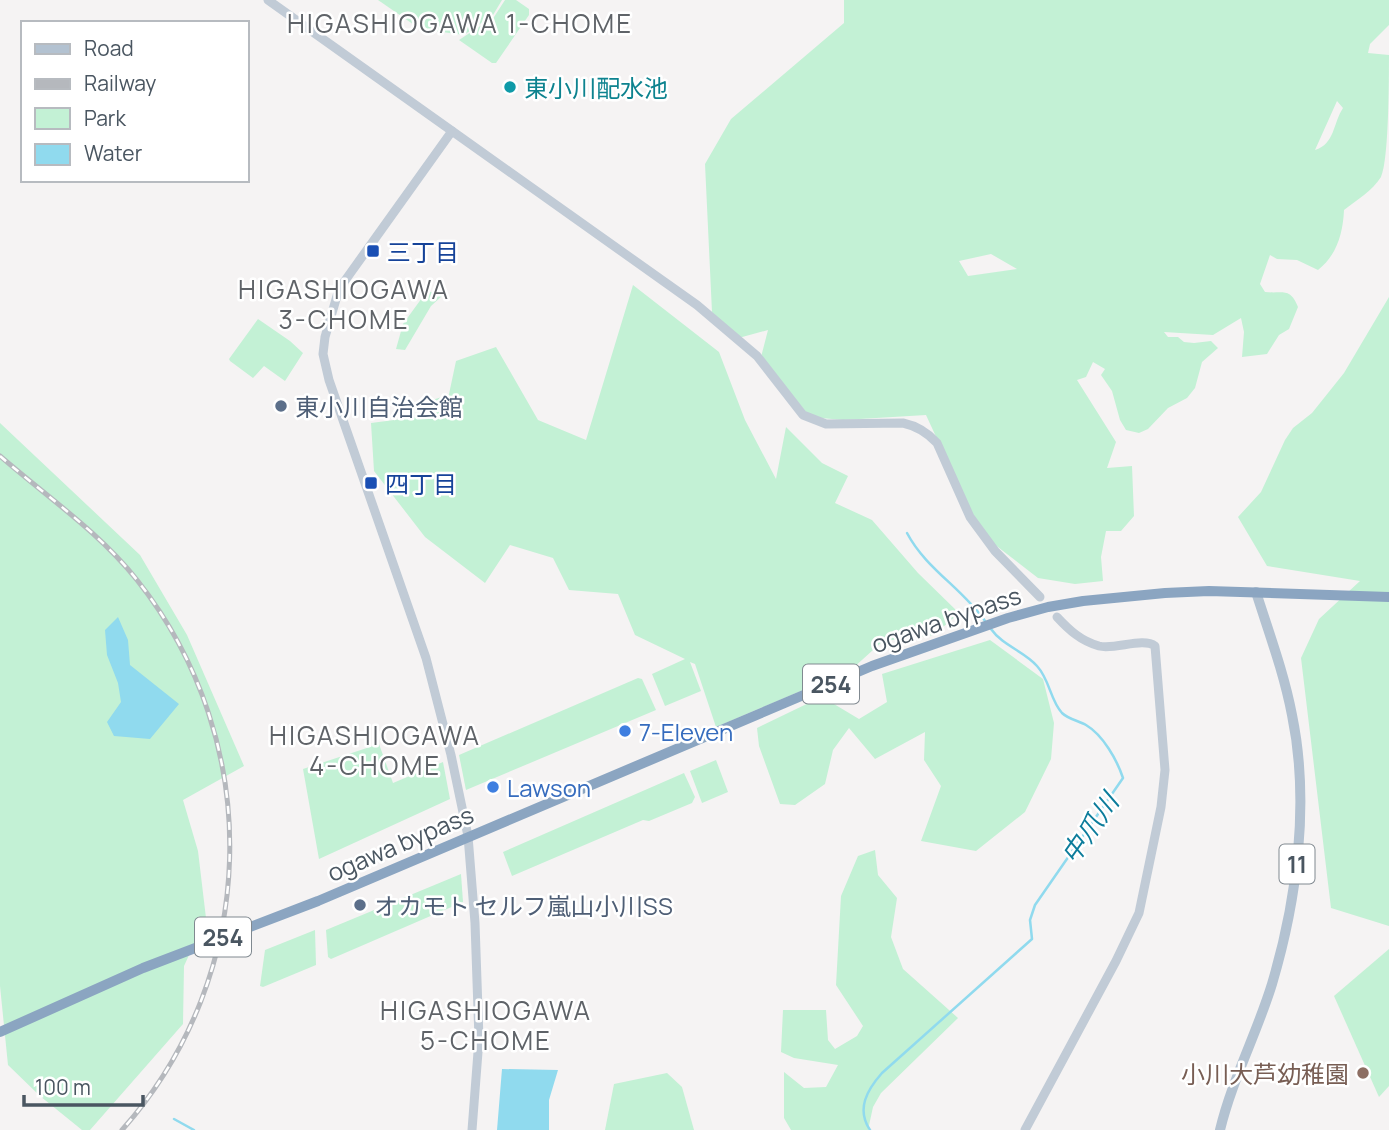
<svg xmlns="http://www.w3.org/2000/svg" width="1389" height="1130" font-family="Manrope,'Noto Sans JP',sans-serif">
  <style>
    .green { fill: #c3f1d5; fill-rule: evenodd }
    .water { fill: #90daee }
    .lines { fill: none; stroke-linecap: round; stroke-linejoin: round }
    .stream { stroke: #90daee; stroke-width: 2.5 }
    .secondary { stroke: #c1cbd6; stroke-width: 9 }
    .primary { stroke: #b3c2d1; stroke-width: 10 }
    .highway { stroke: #8ba5c1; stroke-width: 10 }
    .rail-casing { stroke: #b5b8bd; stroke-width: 5 }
    .rail { stroke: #fff; stroke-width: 2.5; stroke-dasharray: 8; stroke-linecap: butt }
    .culture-dot { fill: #0f9aa8; stroke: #fff; stroke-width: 2.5 }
    .transit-dot { fill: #1a4fb4; stroke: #fff; stroke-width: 2.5 }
    .service-dot { fill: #5c6f8a; stroke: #fff; stroke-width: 2.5 }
    .shop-dot { fill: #3f7fe0; stroke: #fff; stroke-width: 2.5 }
    .education-dot { fill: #8d6e63; stroke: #fff; stroke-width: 2.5 }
    .labels { text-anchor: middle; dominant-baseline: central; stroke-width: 5; stroke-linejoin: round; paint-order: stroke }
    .shield { fill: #fff; stroke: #808990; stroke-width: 2 }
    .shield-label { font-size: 23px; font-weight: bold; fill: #4a5661 }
    .culture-label { font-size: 24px; fill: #0d838f; stroke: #fff; text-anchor: start }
    .transit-label { font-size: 24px; fill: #164399; stroke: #fff; text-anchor: start }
    .service-label { font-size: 24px; fill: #4e5e75; stroke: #fff; text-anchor: start }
    .street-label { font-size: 24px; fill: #4a5661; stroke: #fff }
    .shop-label { font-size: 24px; fill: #366cbe; stroke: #fff; text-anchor: start }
    .education-label { font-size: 24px; fill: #785e54; stroke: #fff; text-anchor: end }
    .neighbourhood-label { font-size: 26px; letter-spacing: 2px; fill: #5f6368; stroke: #fff }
    .water-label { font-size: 26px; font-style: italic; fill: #0c7c9b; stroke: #fff }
  </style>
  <rect width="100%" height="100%" fill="#f5f3f3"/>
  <g class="green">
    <path d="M 378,0 L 502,0 L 493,15 L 464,35 L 420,29 Z"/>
    <path d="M 505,0 L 516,0 L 529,9 L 529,15 L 496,63 L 492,63 L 459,40 L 494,17 Z"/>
    <path d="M 844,0 L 1389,0 L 1389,25 L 1370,44 L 1368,53 L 1389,55 C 1389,79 1389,161 1381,177 C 1372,191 1357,200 1344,210 C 1343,233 1337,255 1318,270 L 1297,260 L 1277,259 L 1270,255 L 1260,284 L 1265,292 C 1283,294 1290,287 1298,307 L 1289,329 L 1279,335 L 1267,354 L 1242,357 L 1244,332 L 1241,318 L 1213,335 L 1164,332 L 1168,337 L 1178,337 L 1184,342 L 1194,343 L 1211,341 L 1218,348 L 1202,362 L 1195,388 L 1187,398 L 1168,408 L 1148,429 L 1139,433 L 1126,430 L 1120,420 L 1112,391 L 1101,375 L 1105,369 L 1093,362 L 1086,377 L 1077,380 L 1116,442 L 1107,468 L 1132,466 L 1134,516 L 1121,531 L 1106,531 L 1101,557 L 1103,581 L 1075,584 L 1038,578 L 981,534 L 926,415 L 843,420 L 810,417 L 761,357 L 768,330 L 735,339 L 712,312 L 705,164 L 731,119 L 844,23 ZM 1337,101 L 1343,108 C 1333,123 1335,144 1315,150 ZM 991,254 L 1017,269 L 968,276 L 959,261 Z"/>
    <path d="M 633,285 L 719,352 L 745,420 L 776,479 L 786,427 L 822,463 L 848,476 L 835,503 L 872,520 L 918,573 L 959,613 L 934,635 L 883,641 L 852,669 L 716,727 L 695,664 L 690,662 L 701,691 L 665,706 L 652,674 L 685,659 L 635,635 L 618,594 L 569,590 L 553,558 L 510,545 L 485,583 L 425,537 L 374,471 L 371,423 L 425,416 L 419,404 L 442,397 L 439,413 L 445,413 L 456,361 L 496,347 L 538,420 L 586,440 Z"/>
    <path d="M 427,291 L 443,295 L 431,306 L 405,350 L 396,349 L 403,324 Z"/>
    <path d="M 1389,297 L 1389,926 L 1331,908 L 1301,658 L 1319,619 L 1360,581 L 1267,566 L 1238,517 L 1261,492 L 1285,440 L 1293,428 L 1312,413 L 1344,373 Z"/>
    <path d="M 258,319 L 290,341 L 303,353 L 285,381 L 264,366 L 253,378 L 230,361 L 229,359 Z"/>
    <path d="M 0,423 L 140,555 L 187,635 L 244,766 L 183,800 L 198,851 L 206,918 L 184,966 L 183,1024 L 90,1130 L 82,1130 L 40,1096 L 8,1065 L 0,986 Z"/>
    <path d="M 990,640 L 1043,679 L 1054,723 L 1051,759 L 1025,812 L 976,851 L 921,841 L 941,786 L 924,760 L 925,732 L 875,759 L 849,728 L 833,750 L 825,784 L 795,805 L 780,804 L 759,746 L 757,728 L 817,699 L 834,704 L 859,719 L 887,702 L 882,674 Z"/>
    <path d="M 638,678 L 642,679 L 656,710 L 466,790 L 459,755 Z"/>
    <path d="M 379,744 L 393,783 L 443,762 L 450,799 L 319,859 L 303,769 Z"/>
    <path d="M 716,760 L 728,792 L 702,803 L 690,771 Z"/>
    <path d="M 684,773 L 695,797 L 692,803 L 649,821 L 643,820 L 512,876 L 503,852 Z"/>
    <path d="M 875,850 L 878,875 L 897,898 L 891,937 L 903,969 L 958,1018 L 881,1093 L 873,1107 L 868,1130 L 791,1130 L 784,1118 L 784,1072 L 804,1088 L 826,1087 L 838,1065 L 794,1058 L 781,1052 L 783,1010 L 826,1010 L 828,1040 L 835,1049 L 857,1036 L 863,1026 L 836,985 L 841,896 L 858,856 Z"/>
    <path d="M 461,874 L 463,902 L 331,959 L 328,957 L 326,930 Z"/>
    <path d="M 315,930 L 316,965 L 263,987 L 260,986 L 265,950 Z"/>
    <path d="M 1389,949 L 1389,1086 L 1379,1097 L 1334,996 Z"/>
    <path d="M 667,1073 L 682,1087 L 694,1130 L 605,1130 L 614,1084 Z"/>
  </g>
  <g class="water">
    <path d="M 118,617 L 128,640 L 130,665 L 179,704 L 150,739 L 114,736 L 107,722 L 121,702 L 118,683 L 107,655 L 105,630 Z"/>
    <path d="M 502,1069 L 558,1070 L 549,1100 L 549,1130 L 497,1130 Z"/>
  </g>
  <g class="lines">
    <g class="stream">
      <path d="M 907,533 C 926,569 962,588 985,621"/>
      <path d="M 174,1119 L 194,1130"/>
      <path d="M 870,1130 C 856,1109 867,1090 882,1073 L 1032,939 L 1030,920 L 1035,905 L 1123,778 C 1117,760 1103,735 1086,725 C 1079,721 1068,719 1062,713 C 1050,700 1050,680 1037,666 C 1024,651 1003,646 991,629"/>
    </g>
    <g class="secondary">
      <path d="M 268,0 L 452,131 L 339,289 L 325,337 L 323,354 L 329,380 L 426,658 L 451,755 L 468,836 L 475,923 L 479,1039 L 472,1130"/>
      <path d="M 452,131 L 697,305 L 757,356 L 803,415 L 826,424 L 903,423 C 917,426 927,432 937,443 L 970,517 L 995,551 L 1040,597"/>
      <path d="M 1025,1130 L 1116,961 L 1139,913 L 1161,807 L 1165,770 L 1155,646 C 1143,637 1115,650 1099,646 C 1081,641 1069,630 1057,617"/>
    </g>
    <path class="primary" d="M 1220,1130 C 1232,1080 1257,1033 1272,984 C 1297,900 1310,802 1292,715 C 1284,673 1269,633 1256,592"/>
    <path class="highway" d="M 0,1032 L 143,968 L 318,901 L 872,666 L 1008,618 L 1048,607 L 1083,601 L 1165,593 L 1209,591 L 1389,597"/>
    <defs>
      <path id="rail" d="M 0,456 C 47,497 98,531 137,580 C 266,743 260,975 122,1130"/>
    </defs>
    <use href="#rail" class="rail-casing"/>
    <use href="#rail" class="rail"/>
  </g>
  <circle class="culture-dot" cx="510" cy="87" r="7"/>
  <g class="transit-dot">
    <rect x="366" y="244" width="14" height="14" rx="3.5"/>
    <rect x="364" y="476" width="14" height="14" rx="3.5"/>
  </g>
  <g class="service-dot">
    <circle cx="281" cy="406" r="7"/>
    <circle cx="360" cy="905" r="7"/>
  </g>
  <g class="shop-dot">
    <circle cx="625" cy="731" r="7"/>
    <circle cx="493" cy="787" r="7"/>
  </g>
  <circle class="education-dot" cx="1363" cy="1073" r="7"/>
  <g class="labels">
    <g class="shield">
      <rect x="803" y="664.5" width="56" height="39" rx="5"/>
      <rect x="1279.5" y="844.5" width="35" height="39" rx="5"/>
      <rect x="195" y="917.5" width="56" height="39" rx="5"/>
    </g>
    <g class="shield-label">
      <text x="831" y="684">254</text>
      <text x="1297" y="864">11</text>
      <text x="223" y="937">254</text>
    </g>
    <g class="culture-label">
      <text x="524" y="87">東小川配水池</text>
    </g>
    <g class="transit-label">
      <text x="387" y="251">三丁目</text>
      <text x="385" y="483">四丁目</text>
    </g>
    <g class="service-label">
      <text x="295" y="406">東小川自治会館</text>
      <text x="374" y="905">オカモト セルフ嵐山小川SS</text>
    </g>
    <g class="street-label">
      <text transform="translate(946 619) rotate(-19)">ogawa bypass</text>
      <text transform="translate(400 843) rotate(-23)">ogawa bypass</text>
    </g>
    <g class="shop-label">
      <text x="639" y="731">7-Eleven</text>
      <text x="507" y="787">Lawson</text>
    </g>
    <g class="education-label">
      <text x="1349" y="1073">小川大芦幼稚園</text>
    </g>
    <g class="neighbourhood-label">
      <text x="460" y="23">HIGASHIOGAWA 1-CHOME</text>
      <text x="344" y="289">HIGASHIOGAWA<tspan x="344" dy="30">3-CHOME</tspan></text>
      <text x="375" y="735">HIGASHIOGAWA<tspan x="375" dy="30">4-CHOME</tspan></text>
      <text x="486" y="1010">HIGASHIOGAWA<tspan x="486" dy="30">5-CHOME</tspan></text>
    </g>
    <g class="water-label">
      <text transform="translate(1089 828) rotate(-55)">中爪川</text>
    </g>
  </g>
  <rect x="21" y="21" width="228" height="161" fill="#ffffff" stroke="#b7bbc0" stroke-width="2"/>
  <rect x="35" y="44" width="35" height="10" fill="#b3c2d1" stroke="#b7bbc0" stroke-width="2"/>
  <text x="84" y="56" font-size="21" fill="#4a5661">Road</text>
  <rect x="35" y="79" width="35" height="10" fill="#b5b8bd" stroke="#b7bbc0" stroke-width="2"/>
  <text x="84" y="91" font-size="21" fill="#4a5661">Railway</text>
  <rect x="35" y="108" width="35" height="21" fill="#c3f1d5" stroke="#b7bbc0" stroke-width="2"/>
  <text x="84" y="126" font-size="21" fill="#4a5661">Park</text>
  <rect x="35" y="144" width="35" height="21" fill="#90daee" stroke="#b7bbc0" stroke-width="2"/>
  <text x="84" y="161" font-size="21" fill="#4a5661">Water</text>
  <path d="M24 1095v10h119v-10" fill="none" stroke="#4a5661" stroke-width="3.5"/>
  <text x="35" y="1095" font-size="21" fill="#4a5661" stroke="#ffffff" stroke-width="5" paint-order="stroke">100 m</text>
</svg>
